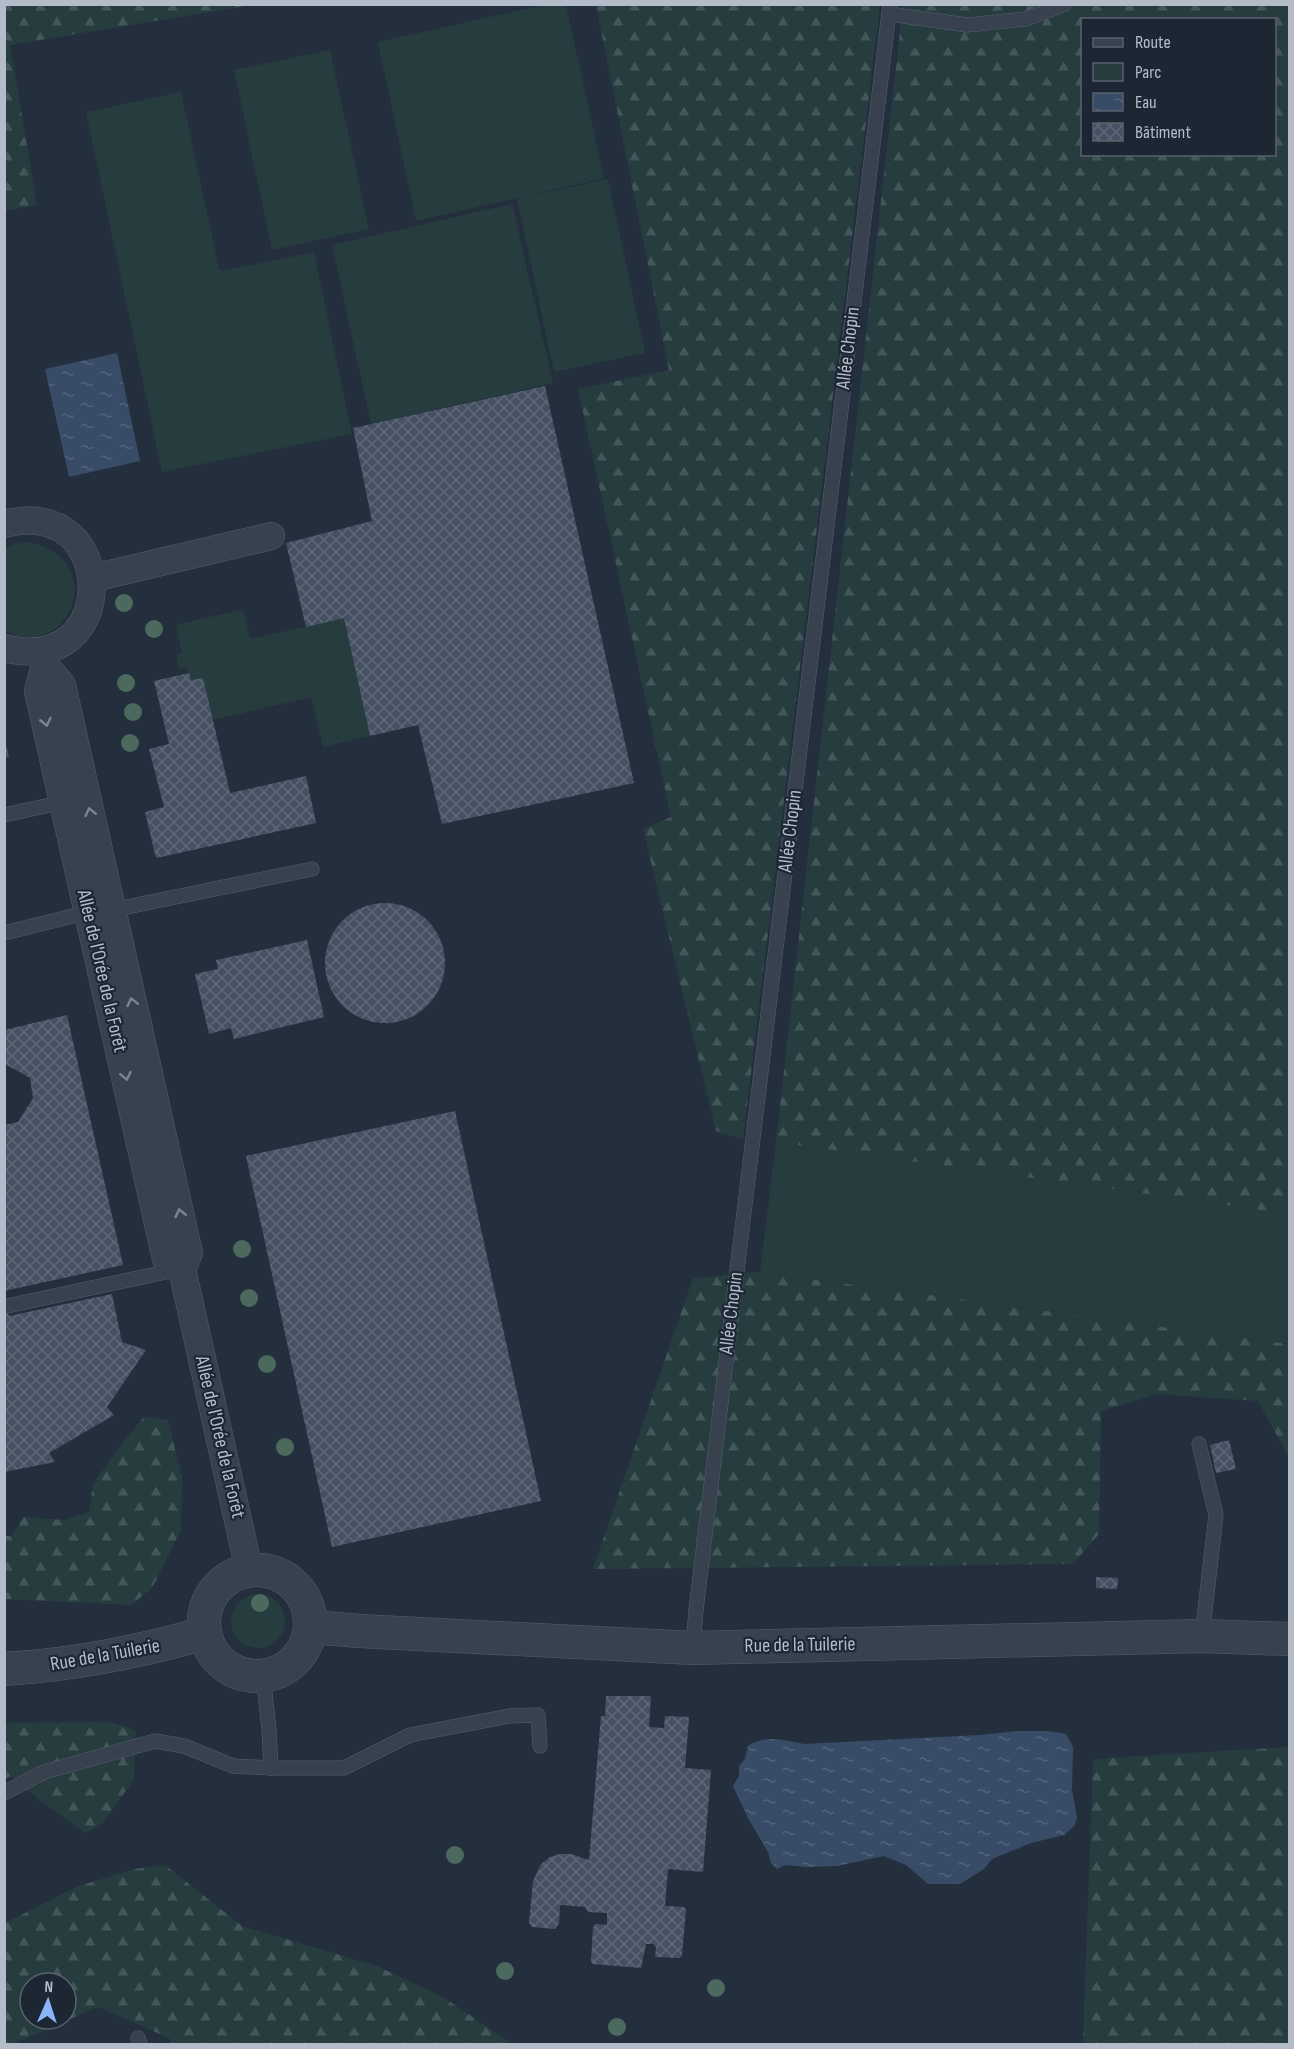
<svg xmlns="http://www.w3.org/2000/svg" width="1294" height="2049" font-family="'Sofia Sans Condensed',sans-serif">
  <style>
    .green { fill: #263c3f }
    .forest { fill: url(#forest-firs); fill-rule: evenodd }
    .water { fill: url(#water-ripples) }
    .building { fill: url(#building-cross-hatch) }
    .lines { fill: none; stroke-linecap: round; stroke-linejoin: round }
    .service-casing { stroke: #565f6c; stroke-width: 15 }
    .minor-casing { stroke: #565f6c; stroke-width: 28 }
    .tertiary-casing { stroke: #565f6c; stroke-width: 34 }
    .service { stroke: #38414e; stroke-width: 14 }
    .minor { stroke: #38414e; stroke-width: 27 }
    .tertiary { stroke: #38414e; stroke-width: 33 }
    .tree { fill: #4b6a5d }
    .oneway { stroke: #7c8592 }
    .labels { text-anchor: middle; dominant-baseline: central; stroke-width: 4.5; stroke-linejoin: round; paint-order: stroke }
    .street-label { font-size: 20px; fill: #b4bcc9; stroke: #1d2633 }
  </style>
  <defs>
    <pattern id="forest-firs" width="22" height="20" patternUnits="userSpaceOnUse" patternTransform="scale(1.5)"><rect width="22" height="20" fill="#263c3f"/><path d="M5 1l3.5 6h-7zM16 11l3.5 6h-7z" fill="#435659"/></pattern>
    <pattern id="water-ripples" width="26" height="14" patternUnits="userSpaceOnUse" patternTransform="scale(1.5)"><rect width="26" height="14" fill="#394c67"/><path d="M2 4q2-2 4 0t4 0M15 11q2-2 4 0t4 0" fill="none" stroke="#53647b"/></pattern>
    <pattern id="building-cross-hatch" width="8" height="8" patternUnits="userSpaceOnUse" patternTransform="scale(1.5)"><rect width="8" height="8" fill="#455162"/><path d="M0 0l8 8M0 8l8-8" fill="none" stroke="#5d6877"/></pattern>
  </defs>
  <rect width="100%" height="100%" fill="#242f3e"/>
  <g class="green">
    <path d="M 548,4 L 566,5 L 604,178 L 416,221 L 378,42 Z"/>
    <path d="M 330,50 L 369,229 L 272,250 L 234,70 Z"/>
    <path d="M 181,92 L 219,269 L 223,271 L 314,252 L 352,434 L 162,472 L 86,112 Z"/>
    <path d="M 608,179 L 645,353 L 554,372 L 517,198 Z"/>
    <path d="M 512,204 L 553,383 L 371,424 L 332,245 Z"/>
    <path d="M 30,542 C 112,562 68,663 5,631 L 5,549 L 15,544 Z"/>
    <path d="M 243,609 L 250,639 L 344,618 L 370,736 L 323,747 L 311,697 L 213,720 L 203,678 L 191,680 L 187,667 L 179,669 L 176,655 L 182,653 L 176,625 Z"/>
    <path d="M 776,1142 L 1289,1214 L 1289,1344 L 760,1272 Z"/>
    <circle cx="258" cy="1621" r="27"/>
  </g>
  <g class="forest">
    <path d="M 5,4 L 251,4 L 251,5 L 10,45 L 37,205 L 5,211 Z"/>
    <path d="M 596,5 L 880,5 L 743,1139 L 716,1131 L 643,829 L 671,817 L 578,389 L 669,370 Z"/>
    <path d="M 903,5 L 1289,5 L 1289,1214 L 776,1142 ZM 1082,20 L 1274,20 L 1274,154 L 1082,154 Z"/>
    <path d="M 760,1272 L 1289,1344 L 1289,1457 L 1258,1401 L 1157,1394 L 1101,1411 L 1099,1534 L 1073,1564 L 593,1569 L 693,1278 Z"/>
    <path d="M 144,1417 L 168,1420 L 182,1478 L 181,1530 L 152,1588 L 131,1605 L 5,1599 L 5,1536 L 11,1536 L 24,1517 L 64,1520 L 89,1512 L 93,1484 L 126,1438 Z"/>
    <path d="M 109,1722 L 136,1730 L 134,1779 L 104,1822 L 86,1833 L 42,1802 L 11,1776 L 5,1779 L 5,1723 Z"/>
    <path d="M 1289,1747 L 1289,2044 L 1083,2044 L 1093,1759 Z"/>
    <path d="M 165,1865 L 242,1926 L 377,1966 L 443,1997 L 508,2041 L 508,2044 L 172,2044 L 169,2038 L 98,2007 L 13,2044 L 5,2044 L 5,1923 L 79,1886 L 134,1869 ZM 30,1983 L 66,1983 L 66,2019 L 30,2019 Z"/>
  </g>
  <g class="water">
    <path d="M 117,353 L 140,461 L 69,477 L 45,369 Z"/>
    <path d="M 1018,1731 L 1047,1731 L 1066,1734 L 1073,1747 L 1072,1790 L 1077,1818 L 1074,1826 L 1064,1835 L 1031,1843 L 992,1859 L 984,1869 L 960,1884 L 928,1884 L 906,1865 L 884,1856 L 837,1866 L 807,1867 L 785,1865 L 777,1869 L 771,1863 L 768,1852 L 749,1820 L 733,1786 L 739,1776 L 739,1766 L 745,1759 L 748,1746 C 765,1734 785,1740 804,1744 L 980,1735 Z"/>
  </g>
  <g class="building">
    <path d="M 545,386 L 634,783 L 442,824 L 418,725 L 370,736 L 344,618 L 306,627 L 286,543 L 372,521 L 353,428 Z"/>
    <path d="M 189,673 L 191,680 L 203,678 L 230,793 L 306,776 L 316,823 L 156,858 L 145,812 L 164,807 L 149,749 L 169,744 L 154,681 Z"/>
    <path d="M 4,738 L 9,757 L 4,758 Z"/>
    <circle cx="385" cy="963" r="60"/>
    <path d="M 307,940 L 324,1017 L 234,1039 L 231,1028 L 209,1034 L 195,974 L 218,969 L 216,960 Z"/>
    <path d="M 67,1015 L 123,1265 L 4,1291 L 4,1125 L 18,1122 L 33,1098 L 30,1078 L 5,1064 L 4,1030 Z"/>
    <path d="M 455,1111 L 541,1501 L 332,1547 L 246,1156 Z"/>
    <path d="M 112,1294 L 122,1342 L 146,1350 L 107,1407 L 114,1415 L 49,1453 L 55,1462 L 4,1472 L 4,1301 L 9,1316 Z"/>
    <path d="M 1229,1440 L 1236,1469 L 1216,1473 L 1210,1445 Z"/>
    <path d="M 1096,1577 L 1118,1578 L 1117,1589 L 1096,1588 Z"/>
    <path d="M 606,1696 L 651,1696 L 649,1727 L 664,1728 L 665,1716 L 689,1717 L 685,1768 L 711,1770 L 703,1872 L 668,1869 L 665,1906 L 684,1907 L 686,1910 L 682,1955 L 680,1958 L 655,1957 L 656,1947 L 653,1944 L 646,1944 L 641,1968 L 593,1964 L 591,1962 L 593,1927 L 596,1924 L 607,1925 L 607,1913 L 588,1912 L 585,1907 L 560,1905 L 559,1924 L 555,1929 L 532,1927 L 529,1923 L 533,1881 L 541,1864 L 550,1857 L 560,1854 L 571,1854 L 589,1860 L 601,1716 L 605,1716 Z"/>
  </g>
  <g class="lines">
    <defs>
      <g id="service">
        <path d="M 889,14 L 967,25 L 1026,19 L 1065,4"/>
        <path d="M 4,815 L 64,802"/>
        <path d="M 112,910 L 312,869"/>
        <path d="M 4,933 L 89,912"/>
        <path d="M 7,1306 L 180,1269"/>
        <path d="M 1199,1444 L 1216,1515 L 1202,1636"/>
        <path d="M 693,1648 L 696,1610 L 890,4"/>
        <path d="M 263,1675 L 269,1730 L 271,1768"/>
        <path d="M 4,1793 L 44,1772 L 155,1741 L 184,1746 L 233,1766 L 271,1768 L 344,1768 L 410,1735 L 509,1716 L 538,1715 L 540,1746"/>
        <path d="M 138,2038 L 140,2044"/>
      </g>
      <g id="minor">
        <path d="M 4,524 C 119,493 123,679 4,648"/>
        <path d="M 93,578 L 271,536"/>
        <path d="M 42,652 L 45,665 L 38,691 L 166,1259 L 182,1269"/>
        <path d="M 45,665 L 62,685 L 189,1253 L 182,1269 L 249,1570"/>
      </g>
      <g id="tertiary">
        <circle cx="257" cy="1623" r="53"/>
        <path d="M 310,1627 L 360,1631 L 693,1648 L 1202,1636 L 1290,1639"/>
        <path d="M 4,1669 C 72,1665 139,1652 205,1633"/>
      </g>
    </defs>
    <use href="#service" class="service-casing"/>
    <use href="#minor" class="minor-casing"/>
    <use href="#tertiary" class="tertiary-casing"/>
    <use href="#service" class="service"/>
    <use href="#minor" class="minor"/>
    <use href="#tertiary" class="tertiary"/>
  </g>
  <g class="tree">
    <circle cx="124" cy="603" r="9"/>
    <circle cx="154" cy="629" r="9"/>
    <circle cx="126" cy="683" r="9"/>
    <circle cx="133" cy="712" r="9"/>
    <circle cx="130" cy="743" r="9"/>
    <circle cx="242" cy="1249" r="9"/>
    <circle cx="249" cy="1298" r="9"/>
    <circle cx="267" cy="1364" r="9"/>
    <circle cx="285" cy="1447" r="9"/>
    <circle cx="260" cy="1603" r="9"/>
    <circle cx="455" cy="1855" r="9"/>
    <circle cx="505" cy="1971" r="9"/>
    <circle cx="716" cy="1988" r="9"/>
    <circle cx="617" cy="2027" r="9"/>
  </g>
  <defs><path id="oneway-chevron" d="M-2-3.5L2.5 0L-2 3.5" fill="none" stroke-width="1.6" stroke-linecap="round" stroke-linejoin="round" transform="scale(1.5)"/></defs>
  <g class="oneway">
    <use href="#oneway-chevron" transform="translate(46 722) rotate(77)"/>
    <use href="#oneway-chevron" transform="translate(90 812) rotate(-103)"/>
    <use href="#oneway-chevron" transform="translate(132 1002) rotate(-103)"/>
    <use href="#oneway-chevron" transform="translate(126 1076) rotate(78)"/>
    <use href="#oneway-chevron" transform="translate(180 1213) rotate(-103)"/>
  </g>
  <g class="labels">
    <g class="street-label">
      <text transform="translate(848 348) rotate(-83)">Allée Chopin</text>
      <text transform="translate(790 831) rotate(-83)">Allée Chopin</text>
      <text transform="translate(102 971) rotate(77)">Allée de l'Orée de la Forêt</text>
      <text transform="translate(731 1313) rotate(-83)">Allée Chopin</text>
      <text transform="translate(220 1437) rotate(77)">Allée de l'Orée de la Forêt</text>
      <text transform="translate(800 1645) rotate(-1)">Rue de la Tuilerie</text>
      <text transform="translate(105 1655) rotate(-10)">Rue de la Tuilerie</text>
    </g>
  </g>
  <rect width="1294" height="2049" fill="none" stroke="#b4bcc9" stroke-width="12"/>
  <rect x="1081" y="18" width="195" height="138" fill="#1d2633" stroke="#59626f" stroke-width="1.5"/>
  <rect x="1093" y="38" width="30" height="9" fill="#38414e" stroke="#59626f" stroke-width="1.5"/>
  <text x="1135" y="48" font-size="18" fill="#b4bcc9">Route</text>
  <rect x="1093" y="63" width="30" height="18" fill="#263c3f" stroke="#59626f" stroke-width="1.5"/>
  <text x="1135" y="78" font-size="18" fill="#b4bcc9">Parc</text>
  <rect x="1093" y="93" width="30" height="18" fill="url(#water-ripples)" stroke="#59626f" stroke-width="1.5"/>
  <text x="1135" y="108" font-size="18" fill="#b4bcc9">Eau</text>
  <rect x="1093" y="123" width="30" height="18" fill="url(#building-cross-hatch)" stroke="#59626f" stroke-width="1.5"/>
  <text x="1135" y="138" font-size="18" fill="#b4bcc9">Bâtiment</text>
  <g transform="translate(48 2001) rotate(3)"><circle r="28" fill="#1d2633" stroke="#59626f" stroke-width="1.5"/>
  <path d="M0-4.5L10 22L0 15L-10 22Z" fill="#8ab4f8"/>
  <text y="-9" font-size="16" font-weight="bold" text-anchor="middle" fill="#b4bcc9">N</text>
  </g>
</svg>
